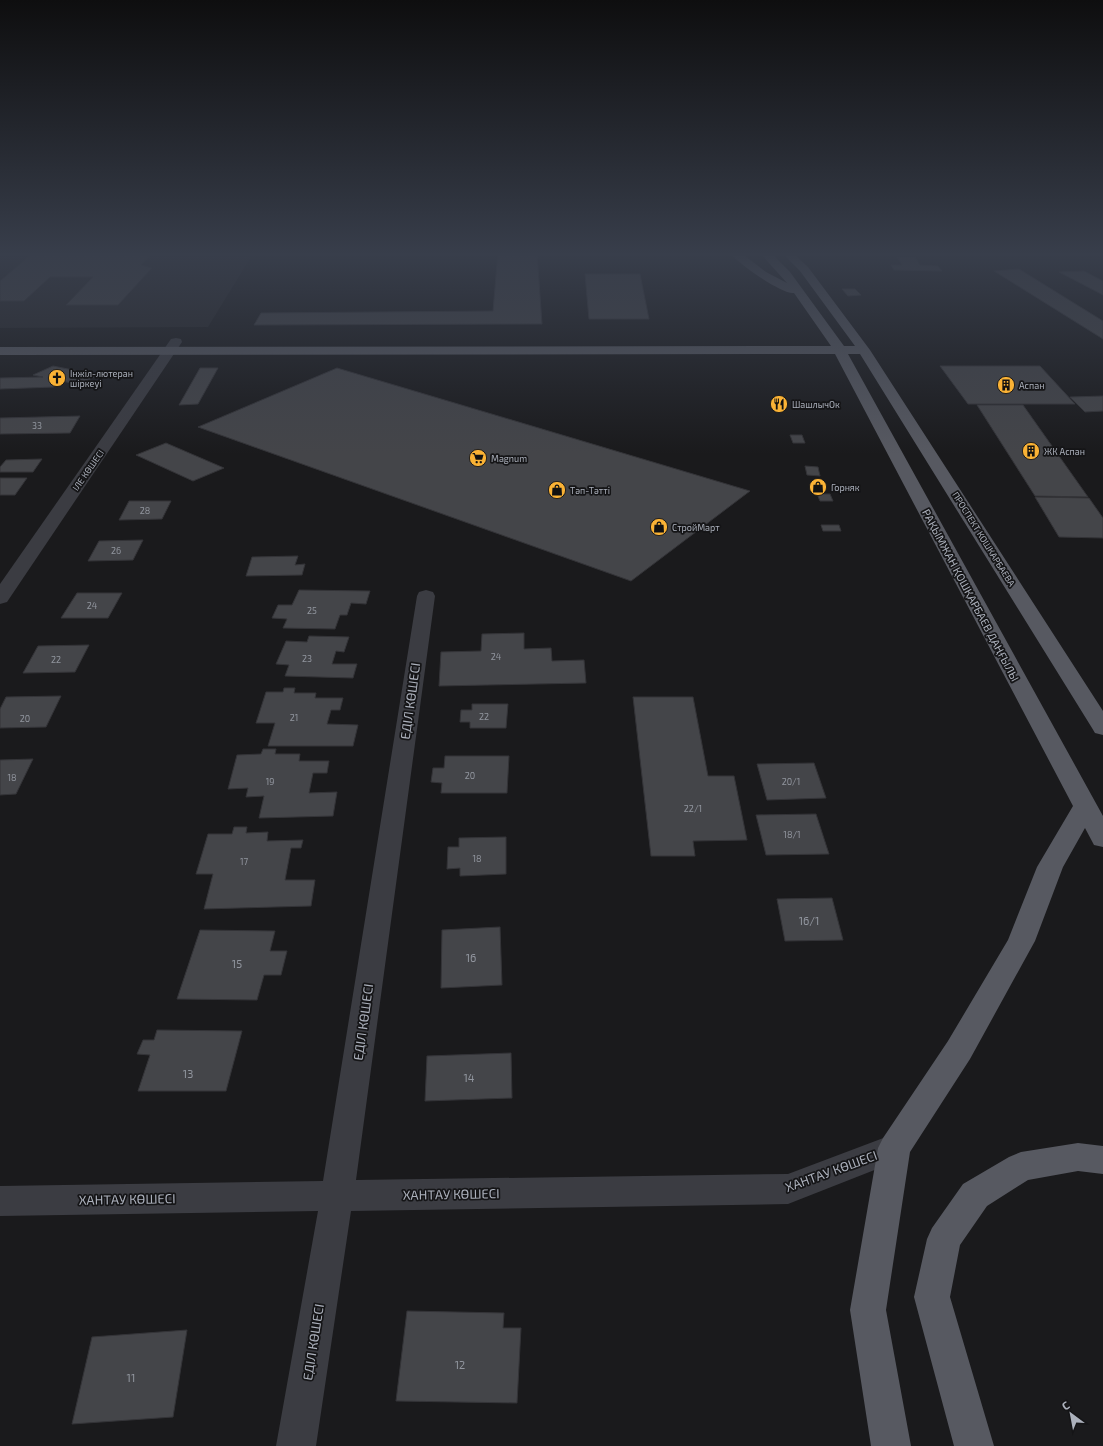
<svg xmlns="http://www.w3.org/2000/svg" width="1103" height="1446" font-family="'Exo 2',sans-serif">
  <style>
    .built { fill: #262629 }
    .building { fill: #444549; stroke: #343438 }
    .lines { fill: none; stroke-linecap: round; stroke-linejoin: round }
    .minor { fill: #3b3c42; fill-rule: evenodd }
    .major { fill: #575961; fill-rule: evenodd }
    .labels { text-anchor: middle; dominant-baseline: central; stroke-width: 3.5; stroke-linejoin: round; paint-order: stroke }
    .far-poi-label { font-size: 9px; fill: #acb1bc; stroke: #151517; text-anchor: start }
    .number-label { font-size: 9px; fill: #92969f }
    .far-street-label { font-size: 9px; fill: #acb1bc; stroke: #151517 }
    .street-label { font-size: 11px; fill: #acb1bc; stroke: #151517 }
    .near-number-label { font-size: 11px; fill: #92969f }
    .near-street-label { font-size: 13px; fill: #acb1bc; stroke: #151517 }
  </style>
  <rect width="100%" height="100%" fill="#1a1a1c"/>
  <path class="built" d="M 3,252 L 254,252 L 208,327 L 0,328 L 0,254 Z"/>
  <g class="building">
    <path d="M 34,252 L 153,252 L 141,265 L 152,268 L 118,305 L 66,305 L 93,277 L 50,277 L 24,301 L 0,301 L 0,281 Z"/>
    <path d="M 498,252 L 537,252 L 542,324 L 254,325 L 261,313 L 493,311 Z"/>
    <path d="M 995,252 L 1043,252 L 1048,255 L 999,256 Z"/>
    <path d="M 897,257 L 915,257 L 920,265 L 938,266 L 942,271 L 894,270 L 891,265 L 902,265 Z"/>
    <path d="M 1019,269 L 1103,321 L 1103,339 L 994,271 Z"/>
    <path d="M 1084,271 L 1103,281 L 1103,295 L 1059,272 Z"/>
    <path d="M 585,274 L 640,274 L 649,319 L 589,319 Z"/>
    <path d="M 842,289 L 855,289 L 861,295 L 848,296 Z"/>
    <path d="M 53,366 L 98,375 L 78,385 L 59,380 L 54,387 L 0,389 L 0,378 L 43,377 L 33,375 Z"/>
    <path d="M 940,366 L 1040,366 L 1075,404 L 968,404 Z"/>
    <path d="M 200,368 L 218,368 L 198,404 L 179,405 Z"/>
    <path d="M 337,368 L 495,415 L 750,491 L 631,581 L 198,427 Z"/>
    <path d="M 1103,396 L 1103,411 L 1085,412 L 1070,397 Z"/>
    <path d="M 977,405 L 1023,405 L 1088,497 L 1035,496 Z"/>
    <path d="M 80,416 L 70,433 L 0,434 L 0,418 Z"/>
    <path d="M 790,435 L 802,435 L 805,443 L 793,443 Z"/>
    <path d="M 166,443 L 224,468 L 193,481 L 136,455 Z"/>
    <path d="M 42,459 L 33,472 L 0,472 L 0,467 L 6,460 Z"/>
    <path d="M 805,466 L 818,467 L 820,476 L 807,475 Z"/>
    <path d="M 0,478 L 27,478 L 15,495 L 0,495 Z"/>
    <path d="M 817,494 L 830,494 L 833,501 L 820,501 Z"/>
    <path d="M 1035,497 L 1089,498 L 1103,518 L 1103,538 L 1059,537 Z"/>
    <path d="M 129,501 L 171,501 L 162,519 L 119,520 Z"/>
    <path d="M 821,525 L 839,525 L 841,531 L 823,531 Z"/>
    <path d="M 143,540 L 133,560 L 88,561 L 99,541 Z"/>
    <path d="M 298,556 L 295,565 L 305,564 L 302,575 L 246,576 L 252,557 Z"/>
    <path d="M 299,590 L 370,591 L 366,604 L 351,603 L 347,615 L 340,615 L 335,629 L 283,628 L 287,619 L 272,618 L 278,605 L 292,605 Z"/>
    <path d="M 77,593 L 122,593 L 108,618 L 61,618 Z"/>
    <path d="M 524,633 L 524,649 L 551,648 L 552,661 L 584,660 L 586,683 L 439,686 L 441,652 L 481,651 L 482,634 Z"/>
    <path d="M 309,636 L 349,637 L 344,652 L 336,651 L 332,664 L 357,664 L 353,678 L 285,676 L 289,665 L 276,664 L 286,641 L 307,642 Z"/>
    <path d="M 89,645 L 75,672 L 23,673 L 38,646 Z"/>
    <path d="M 284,688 L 295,688 L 294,693 L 316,693 L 315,698 L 343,698 L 340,710 L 331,710 L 327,724 L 358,725 L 353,746 L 268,746 L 275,723 L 256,723 L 266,692 L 283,692 Z"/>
    <path d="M 61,696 L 46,727 L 0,728 L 0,709 L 6,697 Z"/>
    <path d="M 633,697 L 693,697 L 708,776 L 734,776 L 747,840 L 693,841 L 695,856 L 651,856 Z"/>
    <path d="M 472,704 L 508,704 L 506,728 L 470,728 L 470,722 L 460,722 L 461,710 L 472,710 Z"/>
    <path d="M 263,749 L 276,749 L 275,754 L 300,754 L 299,761 L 329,761 L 327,773 L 313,773 L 309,793 L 337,792 L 333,816 L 259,818 L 264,796 L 246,797 L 248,788 L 228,789 L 237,755 L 261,754 Z"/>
    <path d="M 445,756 L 509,756 L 507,793 L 441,793 L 442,783 L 431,782 L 433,768 L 444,768 Z"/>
    <path d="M 33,759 L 16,794 L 0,795 L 0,760 Z"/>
    <path d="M 814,763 L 826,798 L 767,800 L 757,764 Z"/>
    <path d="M 816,814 L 829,854 L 766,855 L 756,815 Z"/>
    <path d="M 234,827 L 247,827 L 246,833 L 268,832 L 267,841 L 303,840 L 301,848 L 291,848 L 285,880 L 315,880 L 311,906 L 204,909 L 213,874 L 196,874 L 208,834 L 232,834 Z"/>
    <path d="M 506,837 L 506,874 L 460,876 L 460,868 L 447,869 L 448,847 L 459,847 L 459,838 Z"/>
    <path d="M 832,898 L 843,940 L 785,941 L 777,899 Z"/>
    <path d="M 500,927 L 502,985 L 441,988 L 442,930 Z"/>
    <path d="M 200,930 L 275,931 L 270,951 L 287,951 L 281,975 L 264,975 L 257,1000 L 177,999 Z"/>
    <path d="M 157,1030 L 242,1031 L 226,1091 L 138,1091 L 150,1055 L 137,1054 L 143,1040 L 154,1040 Z"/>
    <path d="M 511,1053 L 512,1098 L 425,1101 L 427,1056 Z"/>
    <path d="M 407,1311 L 504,1313 L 503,1328 L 521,1328 L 517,1403 L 396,1401 Z"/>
    <path d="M 187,1330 L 173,1417 L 72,1424 L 92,1337 Z"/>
  </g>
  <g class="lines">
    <g class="minor">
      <path d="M 176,338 L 181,339 L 182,342 L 7,602 L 0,604 L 0,584 L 171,339 Z"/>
      <path d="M 426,590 L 433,592 L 435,596 L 356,1180 L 788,1174 L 894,1134 L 905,1138 L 910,1148 L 905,1158 L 788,1204 L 351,1211 L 316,1446 L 276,1446 L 318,1211 L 0,1216 L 0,1186 L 323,1181 L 417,596 L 419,592 Z"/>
    </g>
    <g class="major">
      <path d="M 729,252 L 740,252 L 766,272 L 787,283 L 759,252 L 770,252 L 790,272 L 844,346 L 855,346 L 800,271 L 781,252 L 792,252 L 808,267 L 870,350 L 1103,711 L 1103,735 L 1095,733 L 1092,728 L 860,354 L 848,354 L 1103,816 L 1103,847 L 1094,845 L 1085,828 L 1063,867 L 1035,941 L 970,1059 L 910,1152 L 886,1310 L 911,1446 L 871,1446 L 850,1310 L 878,1148 L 883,1138 L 948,1041 L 1008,940 L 1037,867 L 1073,806 L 835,354 L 0,355 L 0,347 L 831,346 L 794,293 C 782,295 736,262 729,252 Z"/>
      <path d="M 1078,1143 L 1103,1146 L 1103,1174 L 1078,1171 L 1028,1180 L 987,1206 L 960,1245 L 950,1297 L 994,1446 L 954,1446 L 914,1297 L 927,1239 L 932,1228 L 963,1184 L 1009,1157 L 1021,1152 Z"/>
    </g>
  </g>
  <linearGradient id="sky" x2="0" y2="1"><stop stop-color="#0e0e0f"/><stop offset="0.56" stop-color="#383e4b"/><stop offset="1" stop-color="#383e4b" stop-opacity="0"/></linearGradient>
  <rect width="1103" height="454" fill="url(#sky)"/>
  <defs>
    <symbol id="church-disc" viewBox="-11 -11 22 22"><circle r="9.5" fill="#fab235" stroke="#151517"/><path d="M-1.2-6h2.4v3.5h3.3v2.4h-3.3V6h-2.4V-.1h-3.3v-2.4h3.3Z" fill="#111"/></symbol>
    <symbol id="building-disc" viewBox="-11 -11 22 22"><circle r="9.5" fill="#fab235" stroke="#151517"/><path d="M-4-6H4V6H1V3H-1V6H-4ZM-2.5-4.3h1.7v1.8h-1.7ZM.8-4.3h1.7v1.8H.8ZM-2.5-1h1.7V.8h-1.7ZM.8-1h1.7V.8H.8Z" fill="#111"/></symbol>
    <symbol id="restaurant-disc" viewBox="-11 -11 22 22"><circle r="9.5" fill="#fab235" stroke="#151517"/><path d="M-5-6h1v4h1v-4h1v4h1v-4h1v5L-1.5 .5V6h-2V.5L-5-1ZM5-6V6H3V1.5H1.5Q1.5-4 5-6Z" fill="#111"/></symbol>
    <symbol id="supermarket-disc" viewBox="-11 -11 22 22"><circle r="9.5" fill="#fab235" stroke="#151517"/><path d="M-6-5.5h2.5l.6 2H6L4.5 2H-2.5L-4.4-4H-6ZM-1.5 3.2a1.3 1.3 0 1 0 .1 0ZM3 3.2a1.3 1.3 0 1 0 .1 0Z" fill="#111"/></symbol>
    <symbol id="shop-disc" viewBox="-11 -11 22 22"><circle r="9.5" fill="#fab235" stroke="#151517"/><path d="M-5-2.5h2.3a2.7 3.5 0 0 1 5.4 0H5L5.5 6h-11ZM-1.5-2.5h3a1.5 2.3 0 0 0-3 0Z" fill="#111"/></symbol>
  </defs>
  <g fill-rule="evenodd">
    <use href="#church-disc" x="47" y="368" width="20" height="20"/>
    <use href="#building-disc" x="996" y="375" width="20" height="20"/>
    <use href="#restaurant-disc" x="769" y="394" width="20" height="20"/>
    <use href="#building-disc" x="1021" y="441" width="20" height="20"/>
    <use href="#supermarket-disc" x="468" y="448" width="20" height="20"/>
    <use href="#shop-disc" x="808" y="477" width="20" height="20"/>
    <use href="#shop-disc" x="547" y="480" width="20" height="20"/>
    <use href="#shop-disc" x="649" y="517" width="20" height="20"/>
  </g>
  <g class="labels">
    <g class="far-poi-label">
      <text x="70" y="373">Інжіл-лютеран<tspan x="70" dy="10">шіркеуі</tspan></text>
      <text x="1019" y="385">Аспан</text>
      <text x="792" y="404">ШашлычОк</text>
      <text x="1044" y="451">ЖК Аспан</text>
      <text x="491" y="458">Magnum</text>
      <text x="831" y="487">Горняк</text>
      <text x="570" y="490">Тәп-Тәтті</text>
      <text x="672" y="527">СтройМарт</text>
    </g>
    <g class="number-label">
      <text x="37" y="425">33</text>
      <text x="145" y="510">28</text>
      <text x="116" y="550">26</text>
      <text x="92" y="605">24</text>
      <text x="312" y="610">25</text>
      <text x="496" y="656">24</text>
      <text x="307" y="658">23</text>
      <text x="56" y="659">22</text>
      <text x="484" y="716">22</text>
      <text x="294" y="717">21</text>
      <text x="25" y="718">20</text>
      <text x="470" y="775">20</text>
      <text x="12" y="777">18</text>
      <text x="270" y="781">19</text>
      <text x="791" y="781">20/1</text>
      <text x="693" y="808">22/1</text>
      <text x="792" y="834">18/1</text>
      <text x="477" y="858">18</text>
      <text x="244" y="861">17</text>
    </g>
    <g class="far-street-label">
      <text transform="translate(88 470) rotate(-55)">ІЛЕ КӨШЕСІ</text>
      <text transform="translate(984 539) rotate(58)">ПРОСПЕКТ КОШКАРБАЕВА</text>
    </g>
    <g class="street-label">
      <text transform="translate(971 595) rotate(62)">РАҚЫМЖАН ҚОШҚАРБАЕВ ДАҢҒЫЛЫ</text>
    </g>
    <g class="near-number-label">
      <text x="809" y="920">16/1</text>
      <text x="471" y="957">16</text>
      <text x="237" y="963">15</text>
      <text x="188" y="1073">13</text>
      <text x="469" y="1077">14</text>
      <text x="460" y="1364">12</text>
      <text x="131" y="1377">11</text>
    </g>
    <g class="near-street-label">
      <text transform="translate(410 701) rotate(-82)">ЕДІЛ КӨШЕСІ</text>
      <text transform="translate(363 1022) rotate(-82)">ЕДІЛ КӨШЕСІ</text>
      <text transform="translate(831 1171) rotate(-20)">ХАНТАУ КӨШЕСІ</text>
      <text transform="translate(451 1194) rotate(-1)">ХАНТАУ КӨШЕСІ</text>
      <text transform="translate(127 1199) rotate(-1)">ХАНТАУ КӨШЕСІ</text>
      <text transform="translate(313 1342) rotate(-81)">ЕДІЛ КӨШЕСІ</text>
    </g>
  </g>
  <g transform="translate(1071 1414) rotate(328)" stroke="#151517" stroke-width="3" paint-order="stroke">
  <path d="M0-3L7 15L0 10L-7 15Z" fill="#acb1bc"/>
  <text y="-6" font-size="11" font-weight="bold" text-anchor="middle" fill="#acb1bc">С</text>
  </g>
</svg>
